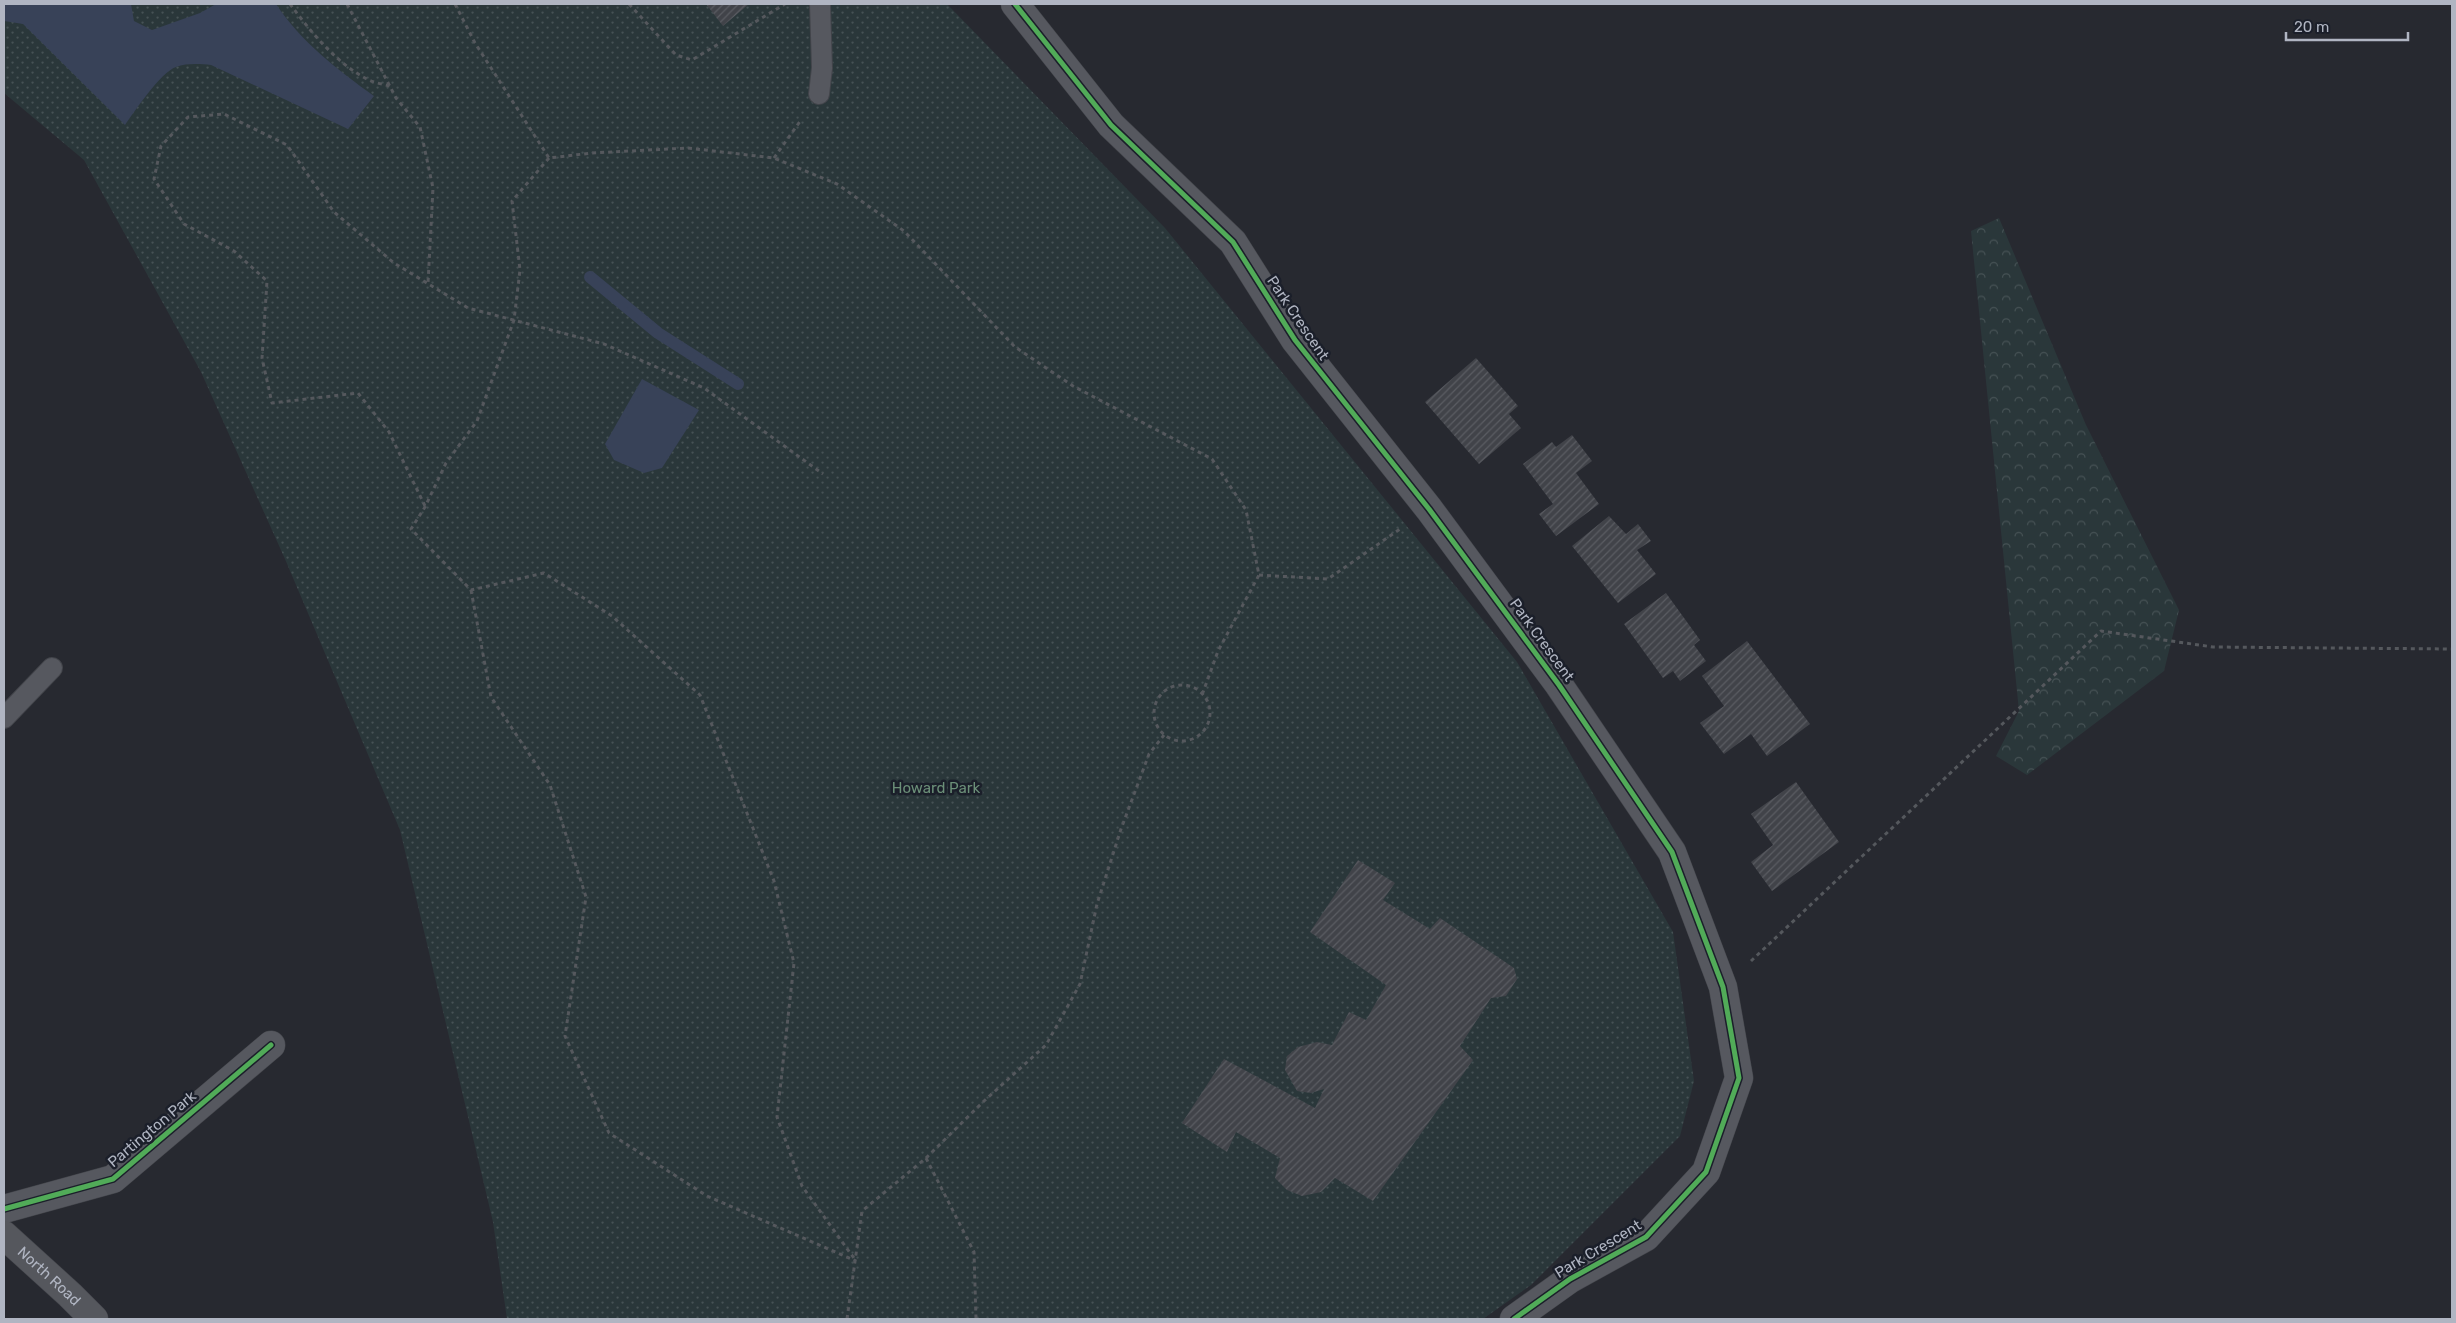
<svg xmlns="http://www.w3.org/2000/svg" width="2456" height="1323" font-family="Rubik,sans-serif">
  <style>
    .forest { fill: url(#forest-crowns) }
    .park { fill: url(#park-dots) }
    .water { fill: #384258 }
    .lines { fill: none; stroke-linecap: round; stroke-linejoin: round }
    .stream { stroke: #384258; stroke-width: 12 }
    .building { fill: url(#building-hatch) }
    .lane-casing { stroke: #42444a; stroke-width: 22 }
    .street-casing { stroke: #42444a; stroke-width: 29 }
    .secondary-casing { stroke: #42444a; stroke-width: 29 }
    .path { stroke: #55585d; stroke-width: 3; stroke-dasharray: 4 4; stroke-linecap: butt }
    .lane { stroke: #56585f; stroke-width: 20 }
    .street { stroke: #56585f; stroke-width: 28 }
    .secondary { stroke: #55575d; stroke-width: 28 }
    .cycleway-casing { stroke: #1b1f2a; stroke-width: 8 }
    .cycleway { stroke: #51ab58; stroke-width: 5 }
    .labels { text-anchor: middle; dominant-baseline: central; stroke-width: 5; stroke-linejoin: round; paint-order: stroke }
    .street-label { font-size: 15px; fill: #b0b5c2; stroke: #1b1f2a }
    .park-label { font-size: 15px; fill: #6b8f78; stroke: #1b1f2a }
  </style>
  <defs>
    <pattern id="forest-crowns" width="20" height="18" patternUnits="userSpaceOnUse" patternTransform="scale(1.25)"><rect width="20" height="18" fill="#2a373a"/><path d="M2 6a3 3 0 1 1 6 0M12 15a3 3 0 1 1 6 0" fill="none" stroke="#465255"/></pattern>
    <pattern id="park-dots" width="8" height="8" patternUnits="userSpaceOnUse" patternTransform="scale(1.25)"><rect width="8" height="8" fill="#2a373a"/><path d="M2 2h.1M6 6h.1" fill="none" stroke="#465255" stroke-width="1.8" stroke-linecap="round"/></pattern>
    <pattern id="building-hatch" width="6" height="6" patternUnits="userSpaceOnUse" patternTransform="scale(1.25)"><rect width="6" height="6" fill="#414349"/><path d="M-1 1l2-2M0 6l6-6M5 7l2-2" fill="none" stroke="#5a5c62"/></pattern>
  </defs>
  <rect width="100%" height="100%" fill="#272930"/>
  <path class="forest" d="M 1999,218 L 2086,425 L 2179,610 L 2164,671 L 2027,775 L 1996,756 L 2019,711 L 1971,231 Z"/>
  <path class="park" d="M 4,4 L 947,4 L 1165,228 L 1517,662 L 1673,932 L 1694,1081 L 1680,1136 L 1531,1285 L 1483,1319 L 507,1319 L 493,1222 L 400,830 L 285,559 L 201,372 L 84,160 L 4,93 Z"/>
  <g class="water">
    <path d="M 4,4 L 131,4 L 134,21 L 152,30 L 200,13 L 216,4 L 276,4 C 301,42 338,70 374,96 L 348,129 L 211,65 C 200,64 187,63 176,67 C 161,72 134,112 125,125 L 23,24 L 4,21 Z"/>
    <path d="M 642,379 L 699,410 L 662,468 L 644,473 L 614,460 L 605,444 Z"/>
  </g>
  <g class="lines">
    <path class="stream" d="M 590,277 L 658,333 L 738,384"/>
  </g>
  <g class="building">
    <path d="M 706,4 L 749,4 L 723,26 Z"/>
    <path d="M 1476,358 L 1518,406 L 1509,414 L 1521,428 L 1479,464 L 1425,402 Z"/>
    <path d="M 1572,435 L 1592,461 L 1576,473 L 1599,504 L 1556,536 L 1539,514 L 1553,504 L 1523,464 L 1552,442 L 1556,447 Z"/>
    <path d="M 1609,516 L 1626,534 L 1638,524 L 1651,541 L 1637,550 L 1656,574 L 1618,603 L 1572,546 Z"/>
    <path d="M 1666,593 L 1700,640 L 1694,645 L 1706,661 L 1680,681 L 1673,671 L 1663,678 L 1624,624 Z"/>
    <path d="M 1747,641 L 1810,724 L 1767,756 L 1751,734 L 1724,754 L 1700,723 L 1724,706 L 1702,676 Z"/>
    <path d="M 1796,782 L 1839,842 L 1772,891 L 1751,862 L 1773,845 L 1751,814 Z"/>
    <path d="M 1358,860 L 1395,883 L 1383,900 L 1430,929 L 1440,918 L 1514,968 L 1517,979 L 1506,996 L 1491,998 L 1473,1026 L 1460,1046 L 1473,1060 L 1373,1201 L 1335,1178 L 1321,1192 L 1302,1196 L 1287,1190 L 1275,1178 L 1280,1158 L 1236,1132 L 1227,1152 L 1182,1123 L 1224,1059 L 1315,1108 L 1324,1089 L 1311,1093 L 1297,1091 L 1285,1070 L 1287,1056 L 1298,1047 L 1317,1042 L 1332,1045 L 1349,1012 L 1366,1020 L 1386,985 L 1310,932 Z"/>
  </g>
  <g class="lines">
    <defs>
      <g id="lane">
        <path d="M 819,94 L 822,68 L 820,4"/>
        <path d="M 4,718 L 52,668"/>
      </g>
      <g id="street">
        <path d="M 1015,4 L 1111,125 L 1233,242 L 1295,340 L 1429,509 L 1559,685 L 1672,852 L 1723,987 L 1739,1078 L 1706,1172 L 1646,1237 L 1570,1279 L 1514,1319"/>
        <path d="M 4,1209 L 113,1179 L 271,1045"/>
      </g>
      <g id="secondary">
        <path id="s1" d="M 4,1235 L 70,1295 L 94,1319"/>
      </g>
    </defs>
    <use href="#lane" class="lane-casing"/>
    <use href="#street" class="street-casing"/>
    <use href="#secondary" class="secondary-casing"/>
    <g class="path">
      <path d="M 290,4 C 310,31 337,64 367,79 C 374,83 383,84 390,86"/>
      <path d="M 347,4 L 396,98 L 420,127 L 433,188 L 428,283"/>
      <path d="M 455,4 L 475,43 L 549,158 L 592,153 L 688,148 L 774,158 L 837,184 L 904,231 L 1015,347 L 1073,386 L 1212,459 L 1246,510 L 1259,575 L 1218,651 L 1202,695"/>
      <path d="M 629,4 L 676,55 L 692,60 L 785,4"/>
      <path d="M 549,158 L 512,201 L 520,270 L 514,320 L 477,421 L 446,463 L 425,507 L 411,529 L 471,590 L 544,573 L 612,616 L 700,695 L 774,881 L 794,963 L 777,1117 L 802,1186 L 856,1261"/>
      <path d="M 774,158 L 801,120"/>
      <path d="M 425,506 L 389,432 L 358,393 L 272,403 L 262,358 L 267,281 L 234,251 L 184,224 L 154,179 L 161,146 L 188,117 L 224,114 L 287,145 L 334,212 L 394,263 L 468,308 L 604,344 L 704,388 L 823,474"/>
      <path d="M 1259,575 L 1328,579 L 1400,529"/>
      <path d="M 471,590 L 491,697 L 550,785 L 586,897 L 565,1036 L 609,1133 L 707,1196 L 856,1261"/>
      <circle cx="1182" cy="713" r="28"/>
      <path d="M 1751,961 L 2101,631 L 2213,647 L 2452,649"/>
      <path d="M 926,1158 L 974,1252 L 976,1319"/>
      <path d="M 847,1319 L 862,1211 L 926,1158 L 984,1101 L 1046,1045 L 1080,984 L 1097,904 L 1121,829 L 1149,754 L 1164,735"/>
    </g>
    <use href="#lane" class="lane"/>
    <use href="#street" class="street"/>
    <use href="#secondary" class="secondary"/>
    <defs>
      <g id="cycleway">
        <path d="M 1015,4 L 1111,125 L 1233,242 L 1295,340 L 1429,509 L 1559,685 L 1672,852 L 1723,987 L 1739,1078 L 1706,1172 L 1646,1237 L 1570,1279 L 1514,1319"/>
        <path d="M 4,1209 L 113,1179 L 271,1045"/>
      </g>
    </defs>
    <use href="#cycleway" class="cycleway-casing"/>
    <use href="#cycleway" class="cycleway"/>
  </g>
  <g class="labels">
    <g class="street-label">
      <text transform="translate(1298 318) rotate(56)">Park Crescent</text>
      <text transform="translate(1542 640) rotate(54)">Park Crescent</text>
      <text transform="translate(152 1129) rotate(-40)">Partington Park</text>
      <text transform="translate(1598 1249) rotate(-31)">Park Crescent</text>
      <text stroke="none"><textPath href="#s1" startOffset="61">North Road</textPath></text>
    </g>
    <g class="park-label">
      <text x="936" y="788">Howard Park</text>
    </g>
  </g>
  <rect width="2456" height="1323" fill="none" stroke="#b0b5c2" stroke-width="10"/>
  <path d="M2286 32v8h122v-8" fill="none" stroke="#b0b5c2" stroke-width="2.5"/>
  <text x="2294" y="32" font-size="15" fill="#b0b5c2" stroke="#1b1f2a" stroke-width="4" paint-order="stroke">20 m</text>
</svg>
